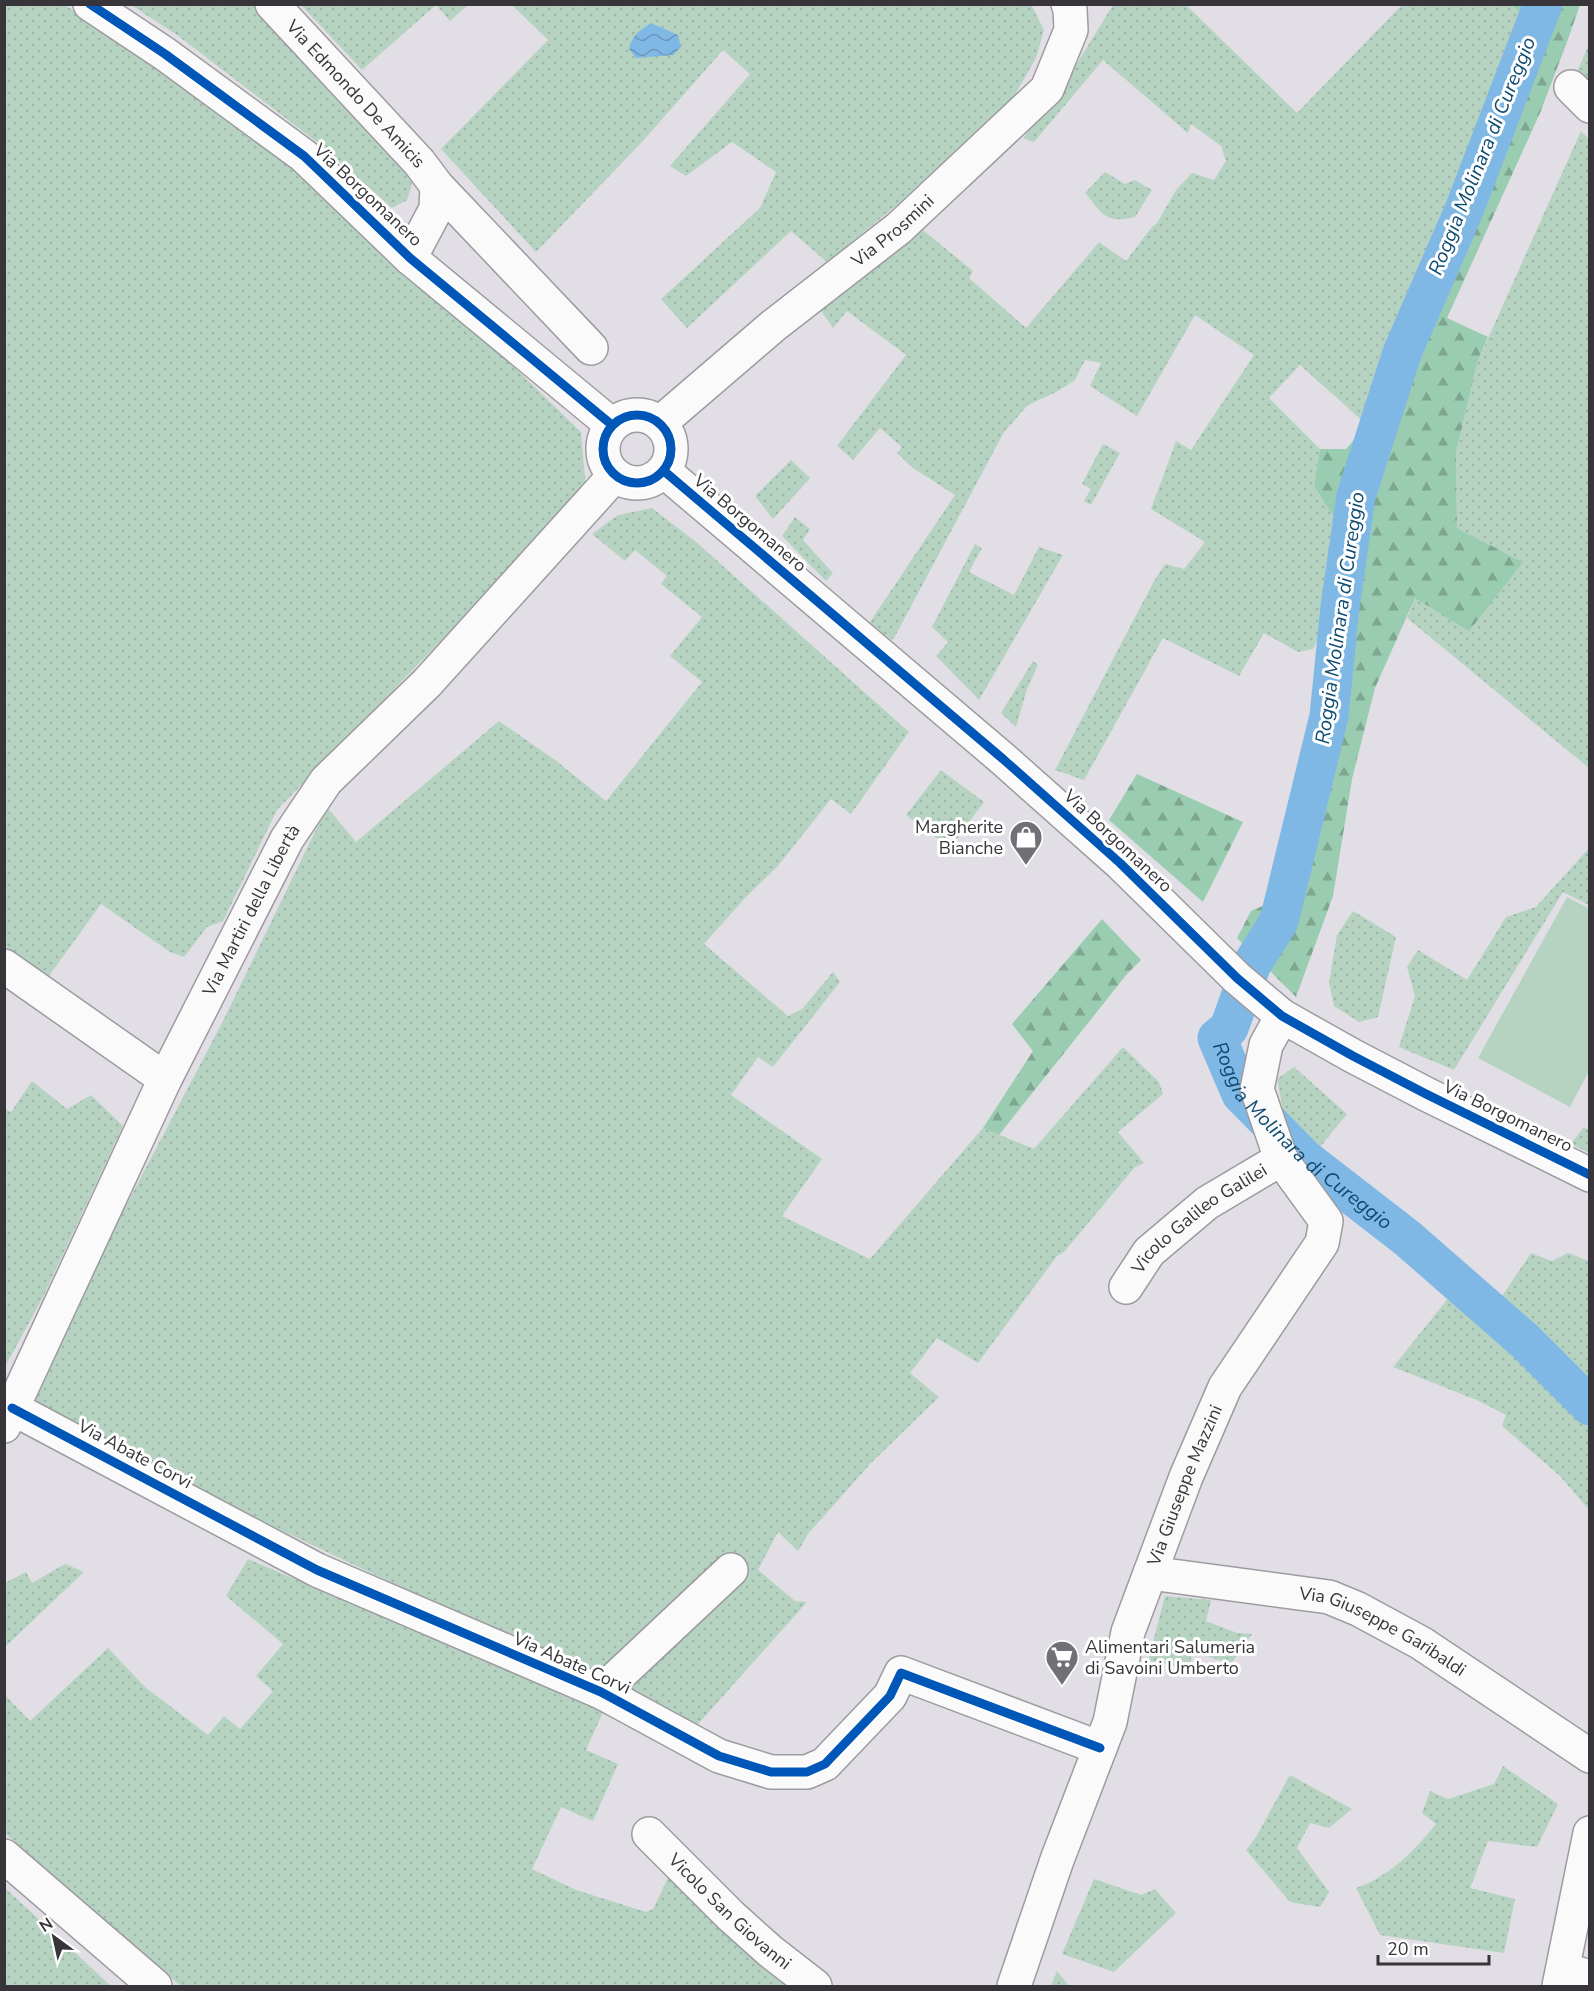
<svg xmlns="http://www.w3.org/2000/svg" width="1594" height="1991" font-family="'Nunito Sans',sans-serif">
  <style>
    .grass { fill: url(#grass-dots) }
    .forest { fill: url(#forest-firs) }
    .garden { fill: #b6d3c2 }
    .water { fill: url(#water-waves) }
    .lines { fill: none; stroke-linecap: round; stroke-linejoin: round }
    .canal { stroke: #80b8e5; stroke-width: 39 }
    .minor-casing { stroke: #9d9ba0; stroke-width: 36 }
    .major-casing { stroke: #9d9ba0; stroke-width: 36 }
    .minor { stroke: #fafafb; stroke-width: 33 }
    .major { stroke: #fafafb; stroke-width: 33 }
    .cycleway-casing { stroke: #fff; stroke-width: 13 }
    .cycleway { stroke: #0057b8; stroke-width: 9 }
    .labels { text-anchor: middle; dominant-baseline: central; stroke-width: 6; stroke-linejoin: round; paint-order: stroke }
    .street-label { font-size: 18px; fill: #37353a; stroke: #fff }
    .poi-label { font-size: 18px; fill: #37353a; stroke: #fff; text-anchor: end }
    .water-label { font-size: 20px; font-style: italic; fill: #0d4b73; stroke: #fff }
  </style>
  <defs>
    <pattern id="grass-dots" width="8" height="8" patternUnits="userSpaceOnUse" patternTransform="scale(1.5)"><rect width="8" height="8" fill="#b6d3c2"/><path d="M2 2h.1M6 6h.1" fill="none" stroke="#9db6a7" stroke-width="1.8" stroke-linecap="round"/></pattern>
    <pattern id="forest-firs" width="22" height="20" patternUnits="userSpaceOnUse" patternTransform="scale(1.5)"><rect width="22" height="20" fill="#99ccb0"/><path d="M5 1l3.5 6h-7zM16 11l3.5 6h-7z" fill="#7ea690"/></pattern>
    <pattern id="water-waves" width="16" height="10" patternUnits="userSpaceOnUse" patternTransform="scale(1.5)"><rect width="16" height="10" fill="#80b8e5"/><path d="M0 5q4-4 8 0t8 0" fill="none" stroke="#6a96bb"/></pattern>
  </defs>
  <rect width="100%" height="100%" fill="#e1dfe5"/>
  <g class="grass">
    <path d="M 1031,4 L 1044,30 L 1036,58 L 1012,100 L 898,204 L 827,262 L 791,231 L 687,328 L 661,299 L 760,208 L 776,172 L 732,142 L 686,176 L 670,166 L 750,74 L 723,50 L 642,142 L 536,252 L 441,149 L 548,40 L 512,5 Z"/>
    <path d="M 5,5 L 65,5 L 152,61 L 292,168 L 517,370 L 581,432 L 586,491 L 277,810 L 223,921 L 207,927 L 184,957 L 170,952 L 101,904 L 46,980 L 5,946 Z"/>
    <path d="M 131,5 L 255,5 L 395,152 L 412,184 L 407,200 L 392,208 L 318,143 L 177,35 Z"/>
    <path d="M 301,5 L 468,5 L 450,21 L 436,5 L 362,70 Z"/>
    <path d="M 1113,5 L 1186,5 L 1297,113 L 1402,5 L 1511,5 L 1529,20 L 1440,237 L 1404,304 L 1367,425 L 1300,365 L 1269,398 L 1320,449 L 1314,486 L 1335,519 L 1330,615 L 1313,649 L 1298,652 L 1264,633 L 1239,676 L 1163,638 L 1084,780 L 1055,770 L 1154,581 L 1165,564 L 1184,569 L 1205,542 L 1151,509 L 1176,441 L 1191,450 L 1254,355 L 1195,315 L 1137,416 L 1090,386 L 1101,363 L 1085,360 L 1075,380 L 1058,391 L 1028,405 L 1004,432 L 893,640 L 868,625 L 955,495 L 913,468 L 897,453 L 902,447 L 880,428 L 853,460 L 837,446 L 906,355 L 847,311 L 833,328 L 819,308 L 918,226 L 973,271 L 969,278 L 1026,328 L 1099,242 L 1126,261 L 1151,228 L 1157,223 L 1176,190 L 1192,173 L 1214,180 L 1226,161 L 1221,146 L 1191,124 L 1188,133 L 1103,60 L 1034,142 L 1023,138 L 1060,91 Z"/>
    <path d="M 1589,44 L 1589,82 L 1578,70 Z"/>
    <path d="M 1581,131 L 1590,140 L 1589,768 L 1407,618 L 1415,598 L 1523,562 L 1457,528 L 1456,453 L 1477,363 Z"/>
    <path d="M 1105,172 L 1125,184 L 1135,180 L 1152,190 L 1135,217 C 1105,224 1103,214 1085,193 Z"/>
    <path d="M 1103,444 L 1120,453 L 1091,505 L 1084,501 L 1091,489 L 1082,484 Z"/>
    <path d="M 791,460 L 810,478 L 773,519 L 755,496 Z"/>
    <path d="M 652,508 L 696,542 L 909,732 L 851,814 L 831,799 L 777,867 L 746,897 L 704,944 L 788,1016 L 802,1009 L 833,972 L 840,982 L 773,1067 L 758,1057 L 731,1095 L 822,1159 L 782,1216 L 870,1259 L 983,1128 L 1034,1149 L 1123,1047 L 1159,1082 L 1163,1094 L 1118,1132 L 1144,1163 L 1135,1167 L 1064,1252 L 1057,1256 L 978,1363 L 937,1338 L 910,1373 L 939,1397 L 871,1463 L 808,1534 L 798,1551 L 778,1532 L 758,1570 L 795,1601 L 807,1602 L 691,1732 L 619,1696 L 743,1576 L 728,1553 L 598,1671 L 590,1672 C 398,1589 210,1496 22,1404 L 223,1021 L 327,807 L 356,842 L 499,721 L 555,760 L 606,801 L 702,682 L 670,656 L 702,617 L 661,584 L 667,576 L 635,550 L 625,561 L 592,534 L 618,515 Z"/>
    <path d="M 795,517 L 810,529 L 803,540 L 833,573 L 826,581 L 782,536 Z"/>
    <path d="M 975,544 L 982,548 L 969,572 L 1014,595 L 1039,547 L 1063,555 L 979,700 L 936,656 L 948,642 L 932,627 Z"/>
    <path d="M 1033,661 L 1038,665 L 1027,689 L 1016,727 L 1001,713 Z"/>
    <path d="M 941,770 L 984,802 L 950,848 L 906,815 Z"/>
    <path d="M 1589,848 L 1589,905 L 1563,892 L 1454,1070 L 1399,1047 L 1415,996 L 1407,967 L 1418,950 L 1467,980 L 1506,917 L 1536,907 Z"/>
    <path d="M 1353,911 L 1396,937 L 1378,1017 L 1359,1022 L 1334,1006 L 1329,983 L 1337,935 Z"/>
    <path d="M 1294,1067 L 1347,1114 L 1311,1158 L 1345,1186 L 1332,1201 L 1293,1161 L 1277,1079 Z"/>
    <path d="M 32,1081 L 67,1109 L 91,1095 L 123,1126 L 42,1299 L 5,1367 L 5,1109 L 11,1112 Z"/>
    <path d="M 1584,1127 L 1589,1130 L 1589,1153 L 1571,1144 Z"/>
    <path d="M 1531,1253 L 1552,1261 L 1568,1253 L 1589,1261 L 1589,1510 L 1560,1476 L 1502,1426 L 1506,1415 L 1479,1401 L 1393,1367 L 1454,1291 L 1437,1274 L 1450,1254 L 1500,1299 Z"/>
    <path d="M 248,1559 L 603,1712 L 586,1750 L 618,1764 L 593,1821 L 561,1807 L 532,1869 L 576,1890 L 646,1912 L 653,1909 L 680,1853 L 824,1986 L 181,1986 L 111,1928 L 5,1833 L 4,1694 L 30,1721 L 108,1648 L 145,1687 L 208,1735 L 224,1716 L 240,1729 L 273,1691 L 256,1676 L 283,1644 L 226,1596 Z"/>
    <path d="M 65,1564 L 84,1572 L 5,1647 L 5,1583 L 26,1572 L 32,1583 Z"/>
    <path d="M 1165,1596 L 1211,1600 L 1206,1621 L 1237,1633 L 1252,1634 L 1231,1664 L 1192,1651 L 1190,1669 L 1148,1661 Z"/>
    <path d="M 1503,1766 L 1558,1804 L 1537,1847 L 1488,1841 L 1470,1888 L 1515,1899 L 1504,1953 L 1380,1935 L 1356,1888 C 1389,1877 1415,1850 1436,1824 L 1422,1813 L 1430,1791 L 1448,1799 L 1494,1784 Z"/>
    <path d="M 1290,1775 L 1352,1809 L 1329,1828 L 1310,1823 L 1297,1848 L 1329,1892 L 1320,1907 L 1290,1902 L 1246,1850 L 1256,1837 Z"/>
    <path d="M 1094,1879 L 1141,1895 L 1155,1889 L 1176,1913 L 1114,1972 L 1062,1954 Z"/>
    <path d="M 4,1888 L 5,1888 L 111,1986 L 5,1986 Z"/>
    <path d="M 1057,1971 L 1069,1986 L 1051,1986 Z"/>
  </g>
  <g class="forest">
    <path d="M 1511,5 L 1580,5 L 1567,42 L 1540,113 L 1447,318 L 1488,337 L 1477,363 L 1456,453 L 1457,528 L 1523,562 L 1469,631 L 1415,598 L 1375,688 L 1352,779 L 1333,896 L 1296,997 L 1237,938 L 1251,911 L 1277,900 L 1305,845 L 1340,721 L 1341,651 L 1366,523 L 1335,519 L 1314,486 L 1320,449 L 1346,449 L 1367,425 L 1404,304 L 1440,237 L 1529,20 Z"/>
    <path d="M 1137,774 L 1243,822 L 1203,902 L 1109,820 Z"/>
    <path d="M 1102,919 L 1141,960 L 1127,974 L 999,1135 L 983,1128 L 1033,1051 L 1012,1024 Z"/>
  </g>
  <path class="garden" d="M 1567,897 L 1590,909 L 1589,1071 L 1570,1107 L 1478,1058 Z"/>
  <path class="water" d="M 651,23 L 678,35 L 681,47 L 673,55 L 636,58 L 629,49 C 632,35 639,31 651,23 Z"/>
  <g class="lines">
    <path class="canal" id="s1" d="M 1543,4 L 1464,210 L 1402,353 L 1356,496 L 1340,607 L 1329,716 L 1279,921 L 1252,964 L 1229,1028 L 1217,1038 L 1241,1094 L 1305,1159 L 1407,1238 L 1525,1341 L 1590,1406"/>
    <defs>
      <g id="minor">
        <path id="s2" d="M 272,4 L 419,162 L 437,186 L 591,348"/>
        <path d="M 1571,87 L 1590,106"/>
        <path d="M 410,258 L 436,209 L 437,186"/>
        <path id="s3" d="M 660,423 L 773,326 L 899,228 L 1047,89 L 1071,30 L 1070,9 L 1068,4"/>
        <path d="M 4,966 L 165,1079"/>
        <path id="s4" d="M 1126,1287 L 1149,1252 L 1207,1203 L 1281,1159"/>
        <path d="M 12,1408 L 317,1570 L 601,1692 L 719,1756 L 771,1772 L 807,1772 L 825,1764 L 890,1696 L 901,1673 L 1100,1748"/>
        <path id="s5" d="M 4,1426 L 165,1079 L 287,839 L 326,781 L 427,683 L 615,475"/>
        <path id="s6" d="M 1150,1573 L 1329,1597 L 1358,1609 L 1421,1643 L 1590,1756"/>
        <path d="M 601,1692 L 731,1570"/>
        <path id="s7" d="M 649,1834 L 731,1916 L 770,1951 L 815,1986"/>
        <path d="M 4,1856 L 155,1986"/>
        <path d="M 1563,1969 L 1590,1977"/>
        <path id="s8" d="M 1014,1986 L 1057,1860 L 1110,1722 L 1128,1632 L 1186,1477 L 1225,1387 L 1322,1243 L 1326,1221 L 1281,1159 L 1257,1089 L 1266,1045 L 1282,1016"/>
        <path d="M 1559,1986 L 1590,1833"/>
      </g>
      <g id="major">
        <path d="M 90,4 L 165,54 L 304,156 L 410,258 L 612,425"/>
        <circle cx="637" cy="449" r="34"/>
        <path d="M 664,471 L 1003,759 L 1120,863 L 1237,978 L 1282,1016 L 1353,1056 L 1426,1094 L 1590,1175"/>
      </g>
    </defs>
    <use href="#minor" class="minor-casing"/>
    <use href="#major" class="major-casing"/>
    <use href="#minor" class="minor"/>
    <use href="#major" class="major"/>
    <defs>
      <g id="cycleway">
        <path d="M 90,4 L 165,54 L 304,156 L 410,258 L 612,425"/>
        <circle cx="637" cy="449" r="34"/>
        <path d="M 664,471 L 1003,759 L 1120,863 L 1237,978 L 1282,1016 L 1353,1056 L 1426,1094 L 1590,1175"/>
        <path d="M 12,1408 L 317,1570 L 601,1692 L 719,1756 L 771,1772 L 807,1772 L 825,1764 L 890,1696 L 901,1673 L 1100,1748"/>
      </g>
    </defs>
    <use href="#cycleway" class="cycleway-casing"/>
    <use href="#cycleway" class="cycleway"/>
  </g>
  <defs>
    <symbol id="shop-pin" viewBox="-11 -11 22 30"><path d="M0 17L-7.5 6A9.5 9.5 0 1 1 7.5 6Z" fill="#727076" stroke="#fff"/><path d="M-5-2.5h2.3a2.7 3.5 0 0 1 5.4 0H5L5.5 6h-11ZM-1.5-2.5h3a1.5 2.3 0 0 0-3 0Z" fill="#fff"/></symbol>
    <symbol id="supermarket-pin" viewBox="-11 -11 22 30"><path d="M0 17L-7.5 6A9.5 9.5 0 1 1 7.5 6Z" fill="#727076" stroke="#fff"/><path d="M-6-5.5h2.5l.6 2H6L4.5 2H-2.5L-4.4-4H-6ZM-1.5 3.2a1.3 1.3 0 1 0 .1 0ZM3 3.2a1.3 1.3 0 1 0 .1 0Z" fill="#fff"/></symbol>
  </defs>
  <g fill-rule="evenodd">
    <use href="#shop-pin" x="1007" y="818" width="38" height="52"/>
    <use href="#supermarket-pin" x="1043" y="1638" width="38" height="52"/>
  </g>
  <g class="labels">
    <g class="street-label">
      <text stroke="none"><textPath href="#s2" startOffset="123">Via Edmondo De Amicis</textPath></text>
      <text transform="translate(368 195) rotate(43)">Via Borgomanero</text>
      <text stroke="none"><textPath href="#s3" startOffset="302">Via Prosmini</textPath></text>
      <text transform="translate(750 523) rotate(40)">Via Borgomanero</text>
      <text transform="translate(1118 841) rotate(43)">Via Borgomanero</text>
      <text stroke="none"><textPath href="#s5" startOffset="572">Via Martiri della Libertà</textPath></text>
      <text transform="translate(1508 1116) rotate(26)">Via Borgomanero</text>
      <text stroke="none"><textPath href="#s4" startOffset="102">Vicolo Galileo Galilei</textPath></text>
      <text transform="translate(135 1454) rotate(28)">Via Abate Corvi</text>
      <text stroke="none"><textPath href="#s8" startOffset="530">Via Giuseppe Mazzini</textPath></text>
      <text stroke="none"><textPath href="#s6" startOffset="243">Via Giuseppe Garibaldi</textPath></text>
      <text transform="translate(572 1663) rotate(24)">Via Abate Corvi</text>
      <text stroke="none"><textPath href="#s7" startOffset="112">Vicolo San Giovanni</textPath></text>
    </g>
    <g class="poi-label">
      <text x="1003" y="827">Margherite<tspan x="1003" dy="21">Bianche</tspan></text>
      <text x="1085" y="1647" text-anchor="start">Alimentari Salumeria<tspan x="1085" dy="21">di Savoini Umberto</tspan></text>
    </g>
    <g class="water-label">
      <text transform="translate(1482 156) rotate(-68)">Roggia Molinara di Cureggio</text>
      <text transform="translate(1340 618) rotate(-82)">Roggia Molinara di Cureggio</text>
      <text stroke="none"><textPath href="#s1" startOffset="1226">Roggia Molinara di Cureggio</textPath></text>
    </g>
  </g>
  <rect width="1594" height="1991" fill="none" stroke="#37353a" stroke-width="12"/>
  <g transform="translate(54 1937) rotate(327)" stroke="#ffffff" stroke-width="4.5" paint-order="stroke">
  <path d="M0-4.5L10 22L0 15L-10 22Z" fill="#37353a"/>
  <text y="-9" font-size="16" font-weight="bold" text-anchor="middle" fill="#37353a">N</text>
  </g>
  <path d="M1378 1955v9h111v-9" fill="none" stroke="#37353a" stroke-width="3"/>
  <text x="1387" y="1955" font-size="18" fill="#37353a" stroke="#ffffff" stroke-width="4.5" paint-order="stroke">20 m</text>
</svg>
